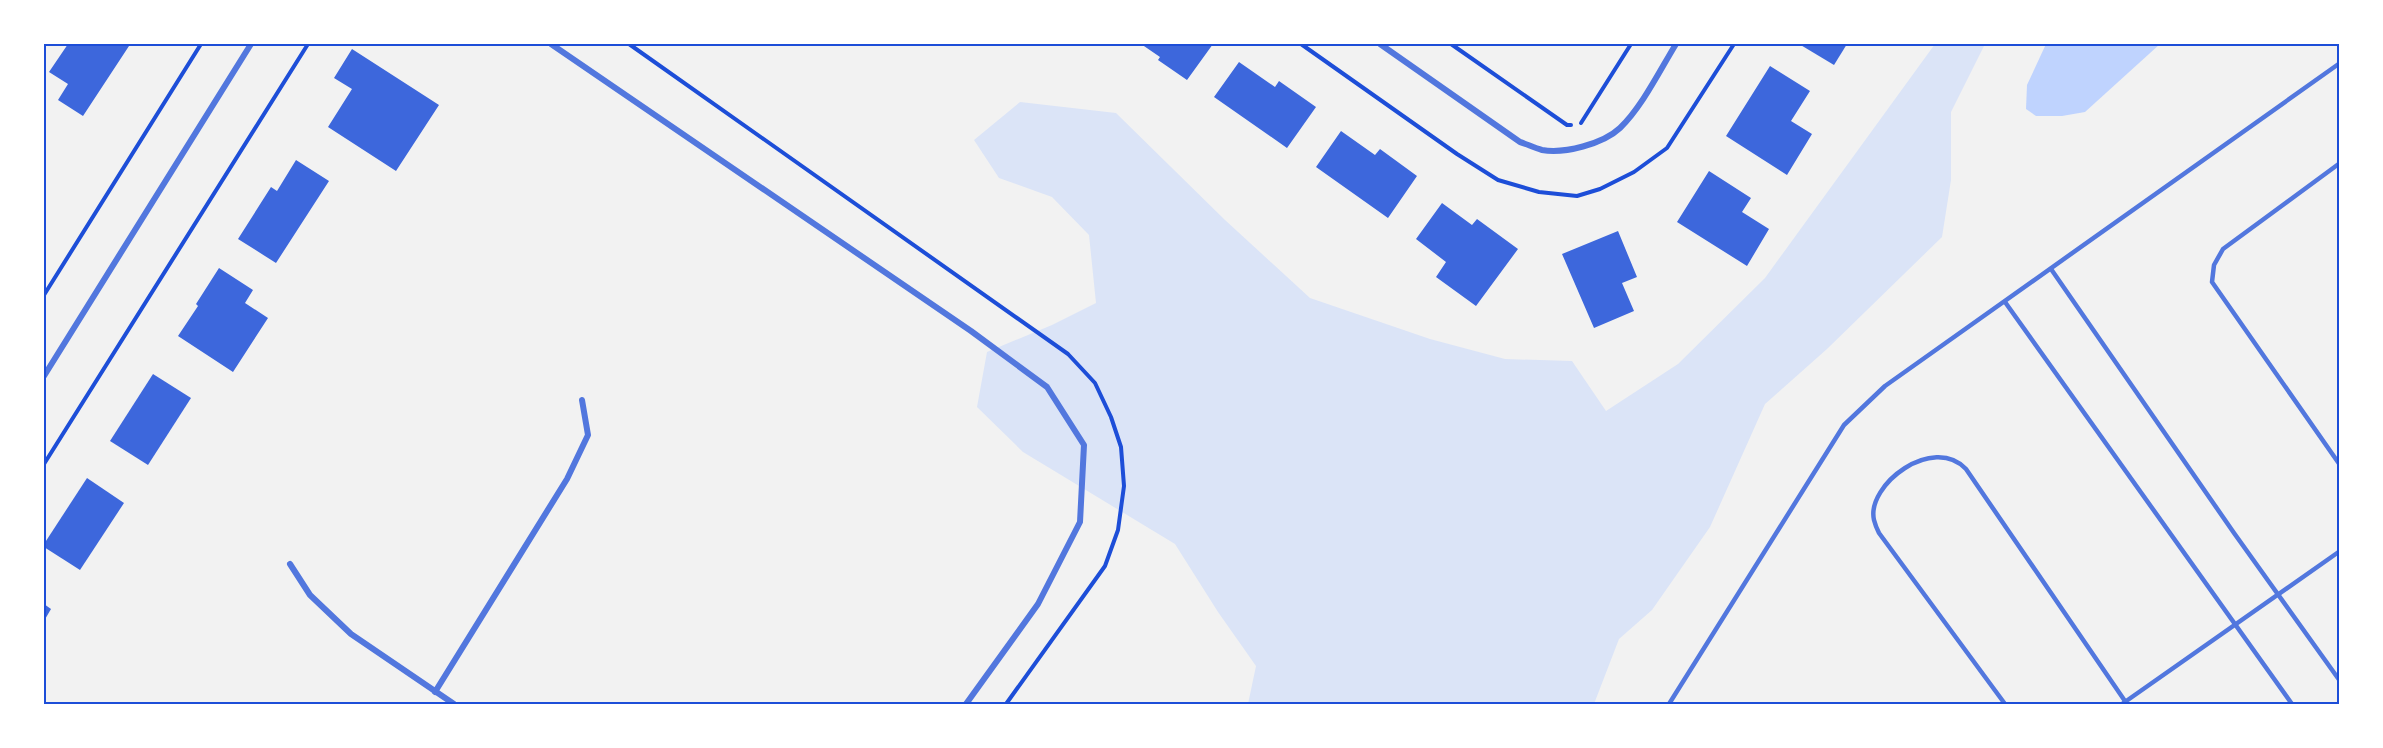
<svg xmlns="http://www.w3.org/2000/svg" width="2383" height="748" font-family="'Libre Baskerville',serif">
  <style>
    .green { fill: #dbe4f7 }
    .water { fill: #bfd3fe }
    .building { fill: #3d67dc }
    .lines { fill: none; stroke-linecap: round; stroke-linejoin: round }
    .path { stroke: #1d4ed8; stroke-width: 4 }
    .service { stroke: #5277de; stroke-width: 4.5 }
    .minor { stroke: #5277de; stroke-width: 6 }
    .neatline { fill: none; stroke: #1d4ed8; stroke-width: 2 }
  </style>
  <rect width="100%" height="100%" fill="#f2f2f2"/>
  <path class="green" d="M 1935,44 L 1985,44 L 1951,112 L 1951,180 L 1942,237 L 1827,349 L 1765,404 L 1710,527 L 1652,610 L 1619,639 L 1594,704 L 1248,704 L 1256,666 L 1218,612 L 1175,544 L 1023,452 L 977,407 L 987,352 L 1052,325 L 1096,303 L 1089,235 L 1052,197 L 999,178 L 974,140 L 1020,102 L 1116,113 L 1225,220 L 1310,298 L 1430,339 L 1505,359 L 1572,361 L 1606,411 L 1678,364 L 1765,278 Z"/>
  <path class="water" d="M 2046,44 L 2160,44 L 2085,112 L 2062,116 L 2036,116 L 2026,109 L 2027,85 Z"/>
  <g class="building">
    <path d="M 68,44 L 125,44 L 129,46 L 83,116 L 58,100 L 68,84 L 49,72 Z"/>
    <path d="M 1141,44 L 1213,44 L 1187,80 L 1158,60 L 1160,57 Z"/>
    <path d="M 1799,44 L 1847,44 L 1834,65 Z"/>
    <path d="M 352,49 L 439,105 L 396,171 L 328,127 L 352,89 L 334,78 Z"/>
    <path d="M 1239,62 L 1275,87 L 1279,81 L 1316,107 L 1287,148 L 1214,97 Z"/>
    <path d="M 1770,66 L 1810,91 L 1791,121 L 1812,134 L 1787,175 L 1726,136 Z"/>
    <path d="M 1341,131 L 1375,155 L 1380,149 L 1417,176 L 1388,218 L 1316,167 Z"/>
    <path d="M 296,160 L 329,181 L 276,263 L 238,239 L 271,187 L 277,191 Z"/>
    <path d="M 1709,171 L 1751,198 L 1742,212 L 1769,229 L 1747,266 L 1677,222 Z"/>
    <path d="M 1442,203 L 1472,225 L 1477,219 L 1518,249 L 1476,306 L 1436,277 L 1446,262 L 1416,239 Z"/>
    <path d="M 1618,231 L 1637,277 L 1622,283 L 1634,311 L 1594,328 L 1562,254 Z"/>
    <path d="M 219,268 L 253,290 L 245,303 L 268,318 L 233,372 L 178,336 L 198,306 L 196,304 Z"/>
    <path d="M 153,374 L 191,398 L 148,465 L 110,441 Z"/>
    <path d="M 87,478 L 124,503 L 80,570 L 44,547 L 44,544 Z"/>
    <path d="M 44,604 L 51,609 L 44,621 Z"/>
  </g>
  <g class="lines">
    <g class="path">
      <path d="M 629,44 L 1068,354 L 1095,383 L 1111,417 L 1121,447 L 1124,486 L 1118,530 L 1105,566 L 1006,704"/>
      <path d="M 1301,44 L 1457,154 L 1498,180 L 1539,192 L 1577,196 L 1600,189 L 1634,172 L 1667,148 L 1734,44"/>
      <path d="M 1451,44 L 1567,125 L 1571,125"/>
      <path d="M 1581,123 L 1631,44"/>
      <path d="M 44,295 L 201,44"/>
      <path d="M 44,464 L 308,44"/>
    </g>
    <g class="service">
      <path d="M 2340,163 L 2223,249 L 2214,265 L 2212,282 L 2340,465"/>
      <path d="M 2051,269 L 2234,533 L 2340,681"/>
      <path d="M 2005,302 L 2292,704"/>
      <path d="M 1669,704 L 1844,425 L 1885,386 L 2340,63"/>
      <path d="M 2005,704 L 1879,533 C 1877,529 1875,524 1874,520 C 1866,485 1933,434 1966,469 L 2127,704"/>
      <path d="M 2122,704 L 2340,551"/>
    </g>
    <g class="minor">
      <path d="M 551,44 L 971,331 L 1047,387 L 1084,445 L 1080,522 L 1038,604 L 966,704"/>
      <path d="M 1380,44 L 1520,142 C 1527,144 1534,148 1542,150 C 1564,154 1603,144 1620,128 C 1642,107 1660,70 1676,44"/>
      <path d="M 44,376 L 251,44"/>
      <path d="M 290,564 L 310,595 L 351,634 L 454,704"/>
      <path d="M 435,692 L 567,479 L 588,435 L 582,400"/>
    </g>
  </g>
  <rect width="2383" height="748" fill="none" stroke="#ffffff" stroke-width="90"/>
  <rect x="45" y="45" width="2293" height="658" class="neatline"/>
</svg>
